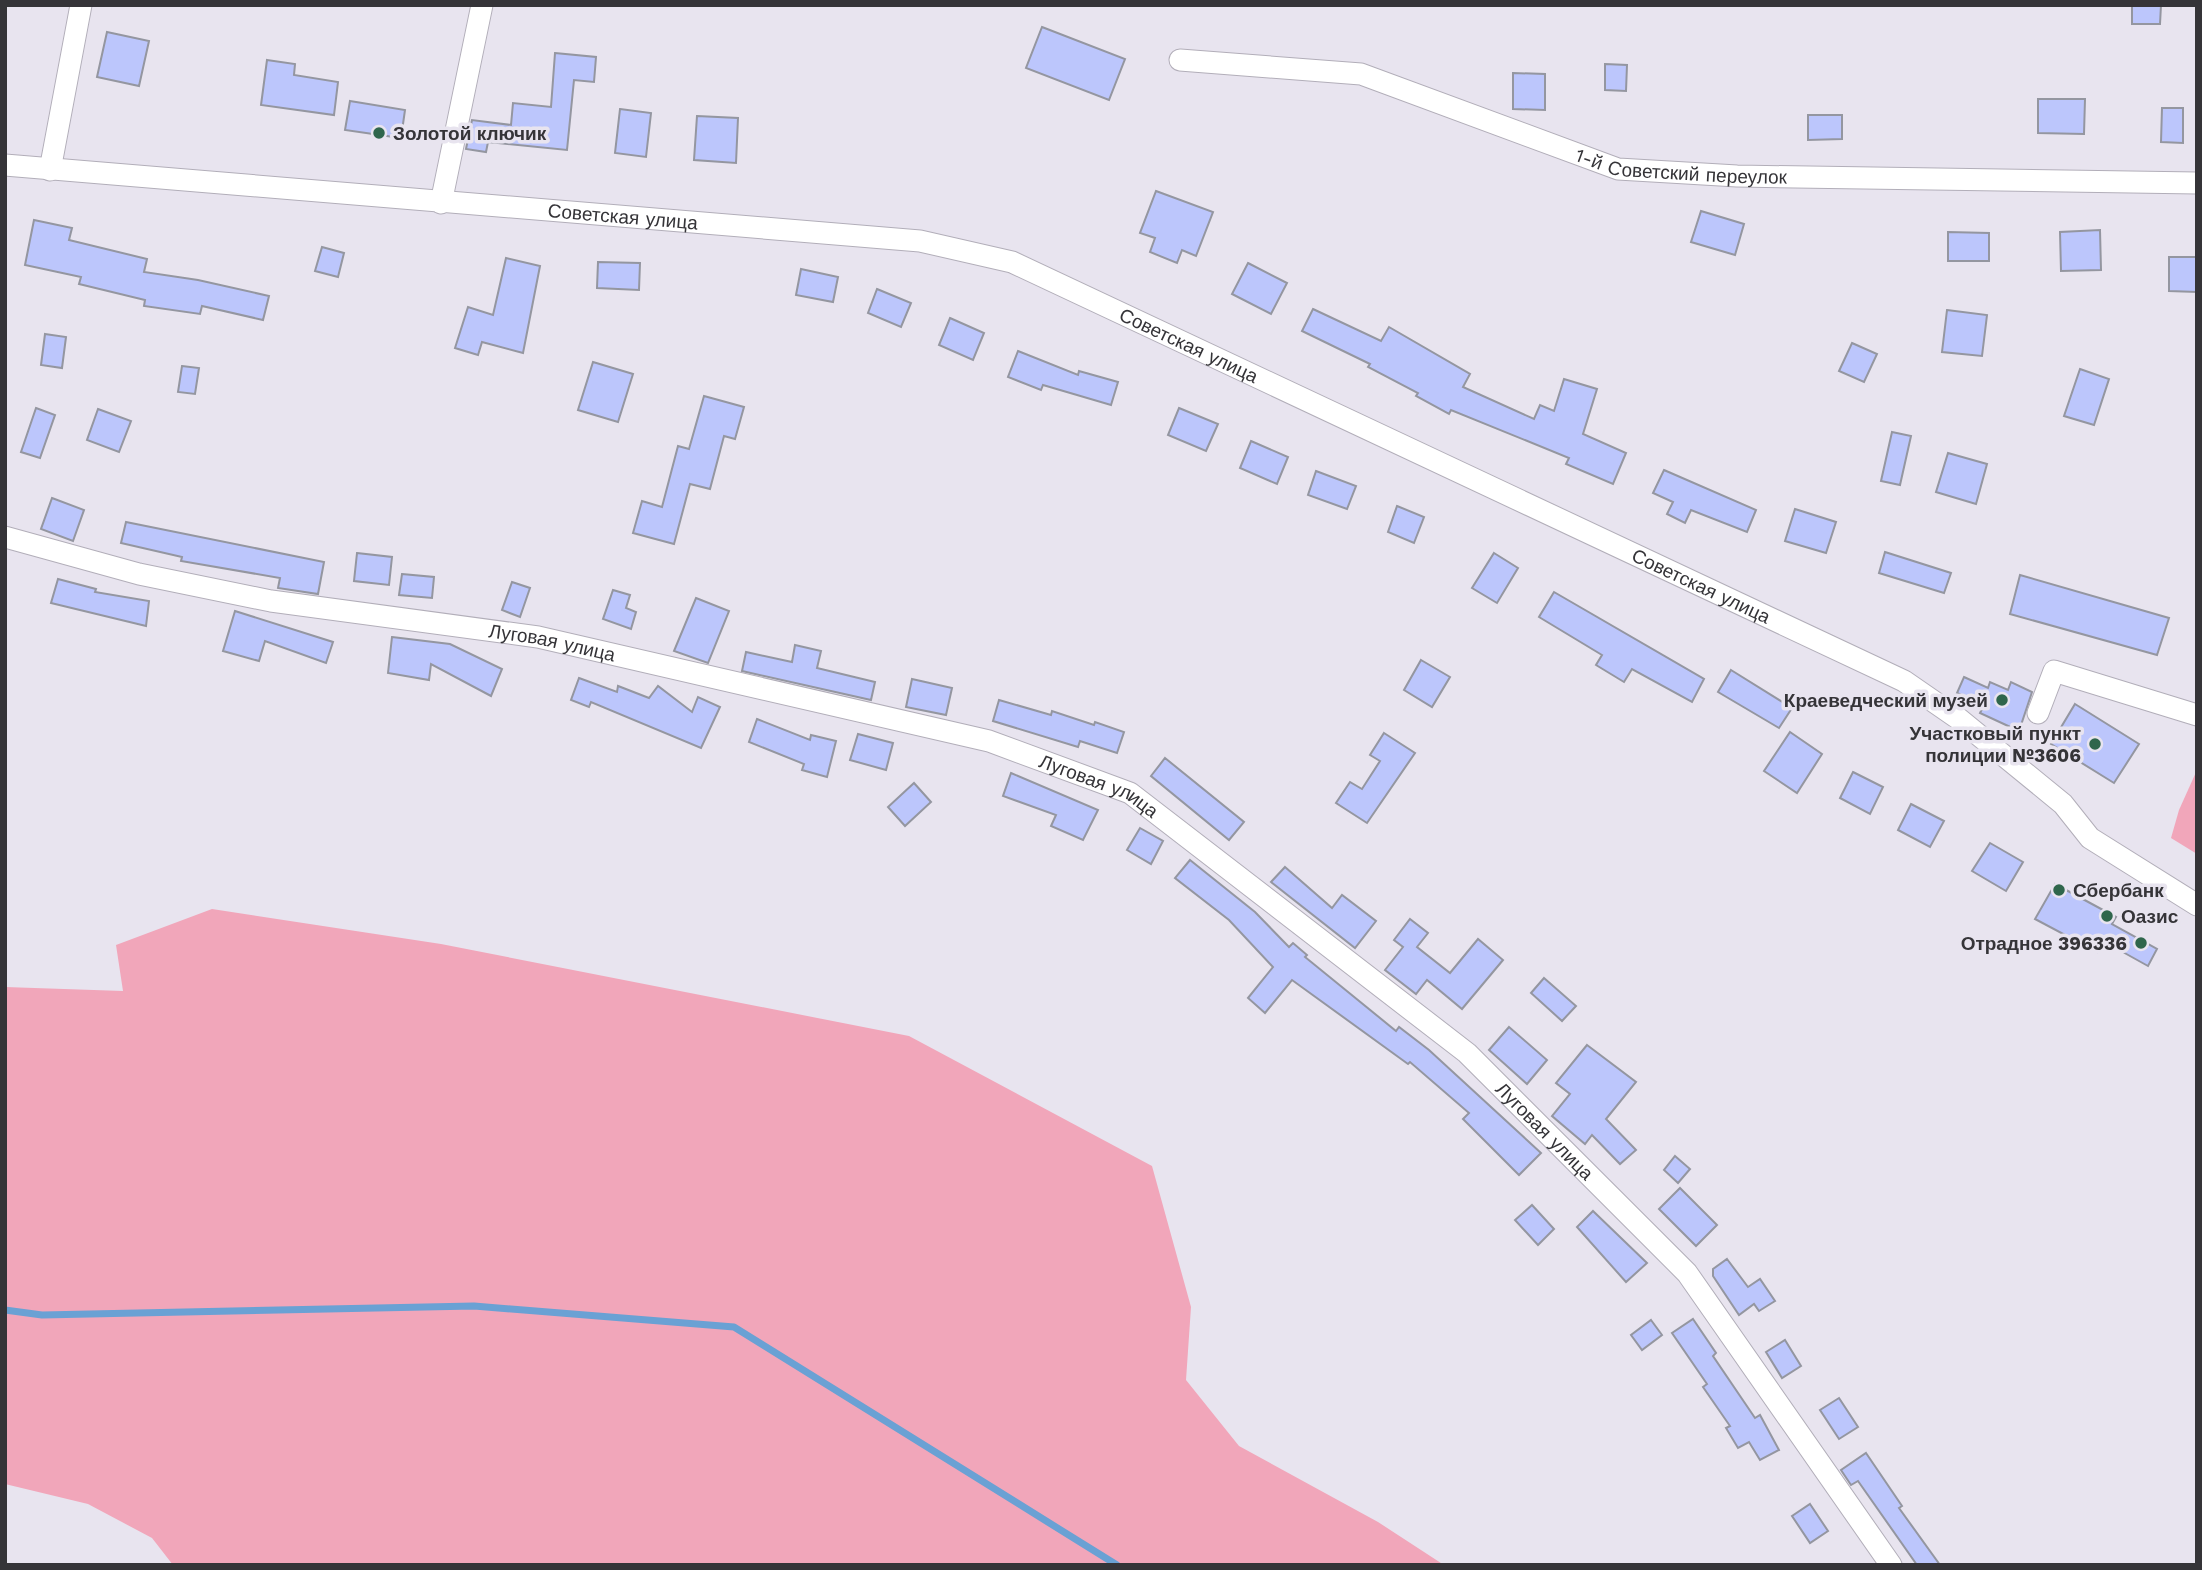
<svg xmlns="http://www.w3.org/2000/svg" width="2202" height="1570" font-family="'Work Sans',sans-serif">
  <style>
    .green { fill: #f1a6ba }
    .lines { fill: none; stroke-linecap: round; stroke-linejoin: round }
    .stream { stroke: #6aa1d4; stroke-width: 7 }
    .building { fill: #bcc6fc; stroke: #9496a0; stroke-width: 2 }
    .minor-casing { stroke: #b2aeb9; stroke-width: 23 }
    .minor { stroke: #fff; stroke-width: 21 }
    .poi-dot { fill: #2f664c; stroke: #e8e4ef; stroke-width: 2.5 }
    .labels { text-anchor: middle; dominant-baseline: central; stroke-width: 7; stroke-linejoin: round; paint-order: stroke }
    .poi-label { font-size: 19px; font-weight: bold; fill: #353438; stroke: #e8e4ef; text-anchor: start }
    .street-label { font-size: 19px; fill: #353438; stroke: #e8e4ef }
  </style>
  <rect width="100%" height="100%" fill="#e8e4ef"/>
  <g class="green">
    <path d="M 2197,770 L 2197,854 L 2171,838 L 2179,810 Z"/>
    <path d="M 212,909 L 441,944 L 909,1036 L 1152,1166 L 1191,1307 L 1186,1380 L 1239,1446 L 1378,1522 L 1444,1565 L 173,1565 L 152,1538 L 88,1504 L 5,1484 L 5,987 L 123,991 L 116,945 Z"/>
  </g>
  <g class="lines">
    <path class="stream" d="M 5,1310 L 42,1315 L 474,1306 L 734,1327 L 1117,1565"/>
  </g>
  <g class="building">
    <path d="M 2132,5 L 2161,5 L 2160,24 L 2132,24 Z"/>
    <path d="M 1042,27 L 1125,59 L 1109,100 L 1026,68 Z"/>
    <path d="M 107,32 L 149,41 L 139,86 L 97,77 Z"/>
    <path d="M 555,53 L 596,57 L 594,82 L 574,80 L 567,150 L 488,142 L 486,152 L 466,149 L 472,120 L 511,125 L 513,103 L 551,107 Z"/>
    <path d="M 267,60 L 295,64 L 294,75 L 338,82 L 334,115 L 261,105 Z"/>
    <path d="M 1605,64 L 1627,65 L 1626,91 L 1605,90 Z"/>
    <path d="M 1513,73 L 1545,74 L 1545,110 L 1513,109 Z"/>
    <path d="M 2038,99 L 2085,99 L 2084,134 L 2038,133 Z"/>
    <path d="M 350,101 L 405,110 L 401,138 L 345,130 Z"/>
    <path d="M 2162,108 L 2183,108 L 2183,143 L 2161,142 Z"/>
    <path d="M 620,109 L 651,113 L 646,157 L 615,153 Z"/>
    <path d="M 1808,115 L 1842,115 L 1842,139 L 1808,140 Z"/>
    <path d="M 697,116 L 738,118 L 736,163 L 694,160 Z"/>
    <path d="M 1156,191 L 1213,212 L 1196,256 L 1182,250 L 1177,263 L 1150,252 L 1155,238 L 1140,233 Z"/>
    <path d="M 1701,211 L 1744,224 L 1735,255 L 1691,242 Z"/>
    <path d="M 34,220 L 72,228 L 69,240 L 147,259 L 144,272 L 198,280 L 269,296 L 263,320 L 202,306 L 200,314 L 144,306 L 145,300 L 79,284 L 81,277 L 25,265 Z"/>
    <path d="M 2100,230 L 2101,270 L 2061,271 L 2060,232 Z"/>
    <path d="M 1948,232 L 1989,233 L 1989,261 L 1948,261 Z"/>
    <path d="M 322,247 L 344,253 L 338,277 L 315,271 Z"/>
    <path d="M 2169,257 L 2197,257 L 2197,292 L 2169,291 Z"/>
    <path d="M 506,258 L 540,266 L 523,353 L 482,342 L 478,355 L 455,348 L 468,307 L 493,315 Z"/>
    <path d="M 598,262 L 640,263 L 639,290 L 597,288 Z"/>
    <path d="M 1248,263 L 1287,283 L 1271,314 L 1232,294 Z"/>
    <path d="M 801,269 L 838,277 L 833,302 L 796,295 Z"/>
    <path d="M 877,289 L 911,303 L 901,327 L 868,313 Z"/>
    <path d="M 1313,309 L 1381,341 L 1389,327 L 1470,374 L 1463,387 L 1534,419 L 1540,405 L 1554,411 L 1564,379 L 1597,389 L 1583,434 L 1626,453 L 1613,484 L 1566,464 L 1569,458 L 1451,410 L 1449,414 L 1416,396 L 1418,393 L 1368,367 L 1370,364 L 1302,331 Z"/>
    <path d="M 1947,310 L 1987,315 L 1982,356 L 1942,352 Z"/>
    <path d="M 950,318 L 984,333 L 973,360 L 939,345 Z"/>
    <path d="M 45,334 L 66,337 L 62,368 L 41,365 Z"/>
    <path d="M 1852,343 L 1877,354 L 1864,382 L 1839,371 Z"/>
    <path d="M 1018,351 L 1078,375 L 1079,371 L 1118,382 L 1111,405 L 1043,385 L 1041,390 L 1008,377 Z"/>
    <path d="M 593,362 L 633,374 L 618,422 L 578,410 Z"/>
    <path d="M 182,366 L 199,368 L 195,394 L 178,392 Z"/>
    <path d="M 2080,369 L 2109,379 L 2094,425 L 2064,416 Z"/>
    <path d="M 704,396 L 744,407 L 735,439 L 724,436 L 710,489 L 690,484 L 674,544 L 633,533 L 642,501 L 662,507 L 678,446 L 689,449 Z"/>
    <path d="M 36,408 L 55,415 L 40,458 L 21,452 Z"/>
    <path d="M 1179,408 L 1218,424 L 1206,451 L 1168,435 Z"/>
    <path d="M 98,409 L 131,421 L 119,452 L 87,440 Z"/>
    <path d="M 1892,432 L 1911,436 L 1900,485 L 1881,481 Z"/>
    <path d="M 1251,441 L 1288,457 L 1277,484 L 1240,468 Z"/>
    <path d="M 1948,453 L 1987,464 L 1976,504 L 1936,492 Z"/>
    <path d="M 1664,470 L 1756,510 L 1747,532 L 1691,510 L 1685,523 L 1667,514 L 1673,502 L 1653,493 Z"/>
    <path d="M 1316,471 L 1356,486 L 1347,509 L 1308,495 Z"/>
    <path d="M 52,498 L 84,510 L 73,541 L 41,529 Z"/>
    <path d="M 1397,506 L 1424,517 L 1414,543 L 1388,532 Z"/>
    <path d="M 1795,509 L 1836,522 L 1826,553 L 1785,541 Z"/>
    <path d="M 126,522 L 324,562 L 318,594 L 278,588 L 280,578 L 181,561 L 182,557 L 121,543 Z"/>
    <path d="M 1885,552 L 1951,573 L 1944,593 L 1879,573 Z"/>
    <path d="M 357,553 L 392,557 L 389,585 L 354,581 Z"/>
    <path d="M 1494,553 L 1518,568 L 1497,603 L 1472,588 Z"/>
    <path d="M 402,574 L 434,577 L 432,598 L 399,595 Z"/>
    <path d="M 2020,575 L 2169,618 L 2157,655 L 2010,614 Z"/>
    <path d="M 58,579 L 96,589 L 95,592 L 149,601 L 146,626 L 51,603 Z"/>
    <path d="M 512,582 L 530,588 L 520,617 L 502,610 Z"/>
    <path d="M 613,590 L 630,595 L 626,608 L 636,612 L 631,629 L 603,619 Z"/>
    <path d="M 1554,592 L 1704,679 L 1692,702 L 1632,669 L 1624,682 L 1596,665 L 1602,655 L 1539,617 Z"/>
    <path d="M 696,598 L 729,611 L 708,663 L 674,651 Z"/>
    <path d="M 235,611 L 333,642 L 326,663 L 265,641 L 259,661 L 223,651 Z"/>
    <path d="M 392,637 L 450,644 L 502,669 L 491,696 L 431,664 L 429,680 L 388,673 Z"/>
    <path d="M 795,645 L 821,651 L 817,668 L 875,682 L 871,700 L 742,671 L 746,652 L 792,662 Z"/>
    <path d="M 1421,660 L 1450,677 L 1432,707 L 1404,690 Z"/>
    <path d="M 1731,670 L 1792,708 L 1779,728 L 1718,692 Z"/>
    <path d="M 1964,677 L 1988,688 L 1990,682 L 2008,690 L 2011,682 L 2032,692 L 2019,731 L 1980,713 L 1984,705 L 1957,693 Z"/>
    <path d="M 579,678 L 617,692 L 618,686 L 649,698 L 658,686 L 692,712 L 698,697 L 720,707 L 701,748 L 591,702 L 589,707 L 571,700 Z"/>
    <path d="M 912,679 L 952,688 L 946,715 L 906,707 Z"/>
    <path d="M 999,700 L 1051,715 L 1052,711 L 1094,725 L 1095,722 L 1124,732 L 1117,753 L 1080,741 L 1078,747 L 993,721 Z"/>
    <path d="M 2075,704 L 2139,744 L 2114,783 L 2051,744 Z"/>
    <path d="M 757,719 L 810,740 L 811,735 L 836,741 L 827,777 L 802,770 L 804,764 L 749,742 Z"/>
    <path d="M 1790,732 L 1822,754 L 1797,793 L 1764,771 Z"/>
    <path d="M 1384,733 L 1415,753 L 1367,823 L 1336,803 L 1350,782 L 1362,789 L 1380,761 L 1370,755 Z"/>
    <path d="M 858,734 L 893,743 L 886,770 L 850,760 Z"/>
    <path d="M 1165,758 L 1244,822 L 1229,840 L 1151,776 Z"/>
    <path d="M 1853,772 L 1883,787 L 1870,814 L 1840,798 Z"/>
    <path d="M 1011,773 L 1098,810 L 1083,840 L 1051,826 L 1056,815 L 1003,796 Z"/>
    <path d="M 914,783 L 931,802 L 905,826 L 888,807 Z"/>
    <path d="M 1911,804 L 1944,821 L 1930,847 L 1898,830 Z"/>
    <path d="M 1140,828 L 1163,841 L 1151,864 L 1127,850 Z"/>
    <path d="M 1990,843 L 2023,862 L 2006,891 L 1972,871 Z"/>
    <path d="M 1190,860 L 1255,912 L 1289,947 L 1293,943 L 1307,955 L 1305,957 L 1396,1031 L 1399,1027 L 1429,1050 L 1541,1153 L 1519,1175 L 1463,1119 L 1469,1113 L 1410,1062 L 1408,1064 L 1292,980 L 1265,1013 L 1248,998 L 1273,967 L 1229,920 L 1175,878 Z"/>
    <path d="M 1285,867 L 1332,908 L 1342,895 L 1376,921 L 1355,948 L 1271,882 Z"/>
    <path d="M 2055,884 L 2116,917 L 2112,924 L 2157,949 L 2148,966 L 2103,941 L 2097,952 L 2035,919 Z"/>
    <path d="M 1410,919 L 1428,933 L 1417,947 L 1450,973 L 1478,939 L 1503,960 L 1462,1009 L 1427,980 L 1416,994 L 1385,970 L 1403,947 L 1394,940 Z"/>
    <path d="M 1544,978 L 1576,1006 L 1562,1021 L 1531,993 Z"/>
    <path d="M 1509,1027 L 1547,1060 L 1527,1084 L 1489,1050 Z"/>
    <path d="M 1587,1045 L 1636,1082 L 1606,1119 L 1636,1150 L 1620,1164 L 1592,1135 L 1585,1144 L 1552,1116 L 1570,1094 L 1556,1083 Z"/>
    <path d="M 1675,1156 L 1690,1169 L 1678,1183 L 1664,1170 Z"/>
    <path d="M 1680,1188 L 1717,1225 L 1696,1246 L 1659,1209 Z"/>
    <path d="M 1532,1205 L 1554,1229 L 1538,1245 L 1515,1220 Z"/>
    <path d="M 1593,1211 L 1647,1263 L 1626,1282 L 1577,1227 Z"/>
    <path d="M 1727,1259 L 1748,1287 L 1760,1279 L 1775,1301 L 1759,1311 L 1754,1304 L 1739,1315 L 1713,1276 L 1713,1269 Z"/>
    <path d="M 1693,1319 L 1716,1353 L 1713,1356 L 1755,1418 L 1760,1415 L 1779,1450 L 1760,1460 L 1749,1442 L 1738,1448 L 1726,1428 L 1730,1426 L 1703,1387 L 1707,1384 L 1672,1333 Z"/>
    <path d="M 1651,1320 L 1662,1335 L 1642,1350 L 1631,1335 Z"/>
    <path d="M 1785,1340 L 1801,1366 L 1782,1378 L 1766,1352 Z"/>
    <path d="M 1839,1398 L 1858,1427 L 1839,1439 L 1820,1410 Z"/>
    <path d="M 1866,1453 L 1902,1506 L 1899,1508 L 1940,1565 L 1917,1565 L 1858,1481 L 1851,1485 L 1841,1470 Z"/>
    <path d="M 1810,1504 L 1828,1531 L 1810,1543 L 1792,1516 Z"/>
  </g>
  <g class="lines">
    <defs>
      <g id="minor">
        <path id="s1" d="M 1180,60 L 1361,74 L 1618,169 L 1737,176 L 2197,183"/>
        <path id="s2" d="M 5,165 L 920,241 L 1012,262 L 1904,681 L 1959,719 L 2063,804 L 2090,838 L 2197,905"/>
        <path d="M 50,170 L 81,5"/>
        <path d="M 441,203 L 482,5"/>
        <path id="s3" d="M 5,537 L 139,574 L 271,601 L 538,637 L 989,741 L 1130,793 L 1467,1053 L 1687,1273 L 1891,1565"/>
        <path d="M 2038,713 L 2054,671 L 2197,715"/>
      </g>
    </defs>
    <use href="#minor" class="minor-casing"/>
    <use href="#minor" class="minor"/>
  </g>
  <g class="poi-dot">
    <circle cx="379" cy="133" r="7"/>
    <circle cx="2002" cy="700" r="7"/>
    <circle cx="2095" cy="744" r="7"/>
    <circle cx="2059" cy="890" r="7"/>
    <circle cx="2107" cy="916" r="7"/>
    <circle cx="2141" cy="943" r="7"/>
  </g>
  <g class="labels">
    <g class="poi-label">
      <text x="393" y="133">Золотой ключик</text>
      <text x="1988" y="700" text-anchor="end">Краеведческий музей</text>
      <text x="2081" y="733" text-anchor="end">Участковый пункт<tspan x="2081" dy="22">полиции №3606</tspan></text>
      <text x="2073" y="890">Сбербанк</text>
      <text x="2121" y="916">Оазис</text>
      <text x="2127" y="943" text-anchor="end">Отрадное 396336</text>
    </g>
    <g class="street-label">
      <text stroke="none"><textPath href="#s1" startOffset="518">1-й Советский переулок</textPath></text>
      <text stroke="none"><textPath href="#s2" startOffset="620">Советская улица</textPath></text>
      <text stroke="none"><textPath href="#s2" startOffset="1208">Советская улица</textPath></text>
      <text stroke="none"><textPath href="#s2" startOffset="1774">Советская улица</textPath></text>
      <text stroke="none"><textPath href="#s3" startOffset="558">Луговая улица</textPath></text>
      <text stroke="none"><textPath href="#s3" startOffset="1125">Луговая улица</textPath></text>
      <text stroke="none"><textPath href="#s3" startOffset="1692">Луговая улица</textPath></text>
    </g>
  </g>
  <rect width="2202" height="1570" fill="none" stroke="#353438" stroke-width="14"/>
</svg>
